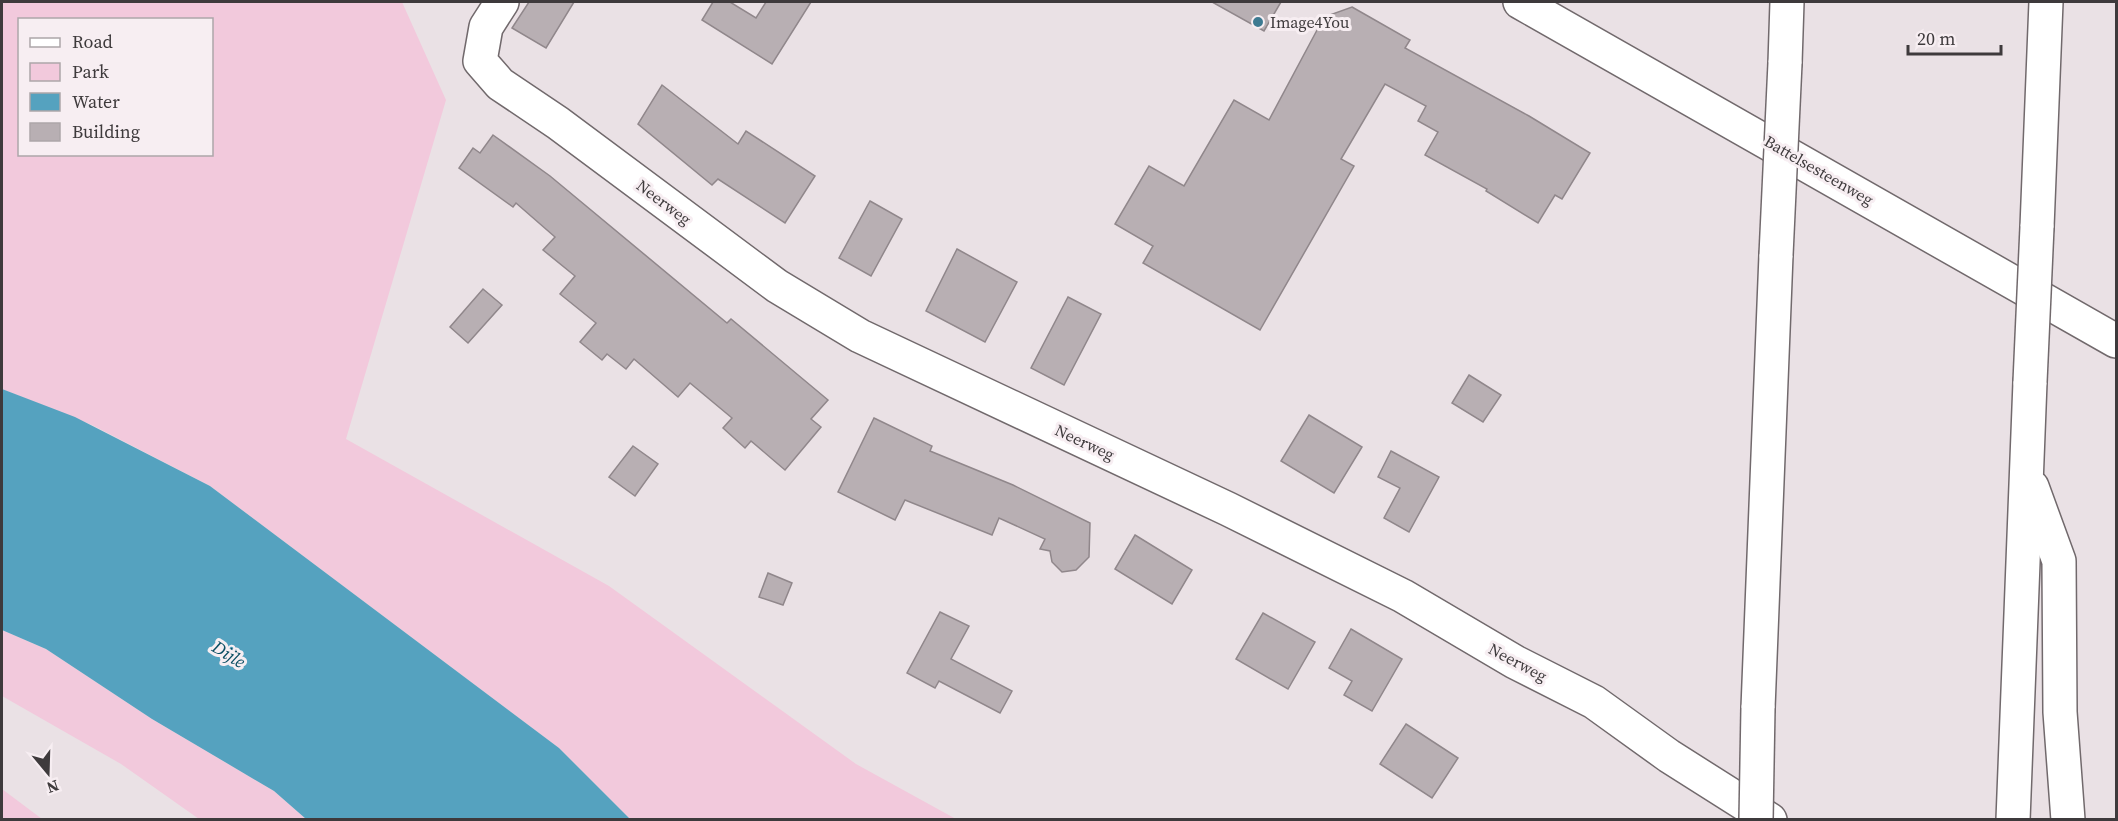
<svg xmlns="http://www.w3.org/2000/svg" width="2118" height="821" font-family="'Source Serif 4',serif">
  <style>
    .green { fill: #f2c9dc; fill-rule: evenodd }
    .water { fill: #55a2bf }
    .building { fill: #b8afb3; stroke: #90878b; stroke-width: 1.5 }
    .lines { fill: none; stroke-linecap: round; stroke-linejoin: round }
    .minor-casing { stroke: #71696c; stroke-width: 36 }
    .secondary-casing { stroke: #71696c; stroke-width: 36 }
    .motorway-casing { stroke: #71696c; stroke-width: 36 }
    .minor { stroke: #fff; stroke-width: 33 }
    .secondary { stroke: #fff; stroke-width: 33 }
    .motorway { stroke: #fff; stroke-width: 33 }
    .motorway-bridge-casing { stroke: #71696c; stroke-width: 36; stroke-linecap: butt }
    .motorway-bridge { stroke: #fff; stroke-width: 33 }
    .poi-dot { fill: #3d7a91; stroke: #f7eef2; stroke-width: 2 }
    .labels { text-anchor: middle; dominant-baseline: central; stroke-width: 6; stroke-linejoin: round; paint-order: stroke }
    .poi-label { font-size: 16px; fill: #3e3a3c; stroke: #f7eef2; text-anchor: start }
    .street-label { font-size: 16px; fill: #3e3a3c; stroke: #f7eef2 }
    .water-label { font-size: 18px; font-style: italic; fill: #0b4e63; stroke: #f7eef2 }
  </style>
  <rect width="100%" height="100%" fill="#eae1e5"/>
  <g class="green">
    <path d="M 2,2 L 402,2 L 446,100 L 346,439 L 609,586 L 856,764 L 956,819 L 630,819 L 559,748 L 210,486 L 92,425 L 2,389 ZM 20,20 L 212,20 L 212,154 L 20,154 Z"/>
    <path d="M 2,630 L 46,649 L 152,719 L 274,791 L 306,819 L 199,819 L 121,764 L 2,696 Z"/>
    <path d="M 2,789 L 42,819 L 2,819 Z"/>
  </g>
  <path class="water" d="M 2,389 L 75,417 L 210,486 L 559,748 L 630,819 L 306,819 L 274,791 L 152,719 L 46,649 L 2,630 Z"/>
  <g class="building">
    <path d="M 529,2 L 574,2 L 546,48 L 512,28 Z"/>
    <path d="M 713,2 L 730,2 L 756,18 L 766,2 L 811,2 L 772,64 L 702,20 Z"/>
    <path d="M 1212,2 L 1281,2 L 1264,31 Z"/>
    <path d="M 1352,7 L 1410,40 L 1405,48 L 1529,116 L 1590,153 L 1562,199 L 1555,195 L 1538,223 L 1486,191 L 1487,189 L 1425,155 L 1438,132 L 1418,121 L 1426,106 L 1385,84 L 1341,159 L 1354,166 L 1260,330 L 1143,263 L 1153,246 L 1115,224 L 1149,166 L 1184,186 L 1234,100 L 1269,120 L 1324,17 Z"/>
    <path d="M 662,85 L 738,144 L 746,131 L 815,176 L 785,223 L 718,179 L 712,185 L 638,124 Z"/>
    <path d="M 493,135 L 550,176 L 727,323 L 731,319 L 828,400 L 811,419 L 821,427 L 785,470 L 751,441 L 745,448 L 723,428 L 732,418 L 690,383 L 678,397 L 634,359 L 626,369 L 607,354 L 602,360 L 580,342 L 596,323 L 560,294 L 575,276 L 543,250 L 555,237 L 516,203 L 513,207 L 459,168 L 473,148 L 480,153 Z"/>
    <path d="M 870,201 L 902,219 L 871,276 L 839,258 Z"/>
    <path d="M 957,249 L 1017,282 L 985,342 L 926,311 Z"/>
    <path d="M 483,289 L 502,305 L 468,343 L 450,327 Z"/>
    <path d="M 1068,297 L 1101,314 L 1064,385 L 1031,368 Z"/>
    <path d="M 1469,375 L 1501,395 L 1483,422 L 1452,403 Z"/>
    <path d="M 1309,415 L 1362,447 L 1334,493 L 1281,461 Z"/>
    <path d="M 874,418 L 932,446 L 930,451 L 1013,485 L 1090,523 L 1089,557 L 1076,570 L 1062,572 L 1052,562 L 1050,551 L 1040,549 L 1045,539 L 999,518 L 992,535 L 905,500 L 895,520 L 838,492 Z"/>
    <path d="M 633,446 L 658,464 L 635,496 L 609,477 Z"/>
    <path d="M 1391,451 L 1439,477 L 1409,532 L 1384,518 L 1400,488 L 1378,477 Z"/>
    <path d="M 1135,535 L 1192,570 L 1172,604 L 1115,569 Z"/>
    <path d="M 768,573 L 792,583 L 783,605 L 759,597 Z"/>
    <path d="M 940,612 L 969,626 L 951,659 L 1012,691 L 1000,713 L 939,681 L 935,688 L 907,673 Z"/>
    <path d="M 1263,613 L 1315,642 L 1288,689 L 1236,659 Z"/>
    <path d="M 1351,629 L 1402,659 L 1372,711 L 1344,695 L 1352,681 L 1329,668 Z"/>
    <path d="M 1406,724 L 1458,758 L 1432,798 L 1380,764 Z"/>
  </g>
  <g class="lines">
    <defs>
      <path id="minor" d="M 502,2 L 486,27 L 480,61 L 500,84 L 558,123 L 777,286 L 860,336 L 1228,509 L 1403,596 L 1515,662 L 1594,702 L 1669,756 L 1770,820"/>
      <path id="secondary" d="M 1520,2 L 2116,341"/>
      <g id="motorway">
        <path d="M 1785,63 L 1787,2"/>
        <path d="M 2037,227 L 2046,2"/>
        <path d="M 2032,487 L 2059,561 L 2060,712 L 2068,820"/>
        <path d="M 1758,708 L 1776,255"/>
        <path d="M 2013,820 L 2030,382"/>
      </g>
    </defs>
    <use href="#minor" class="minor-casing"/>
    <use href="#secondary" class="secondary-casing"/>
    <use href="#motorway" class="motorway-casing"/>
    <use href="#minor" class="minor"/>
    <use href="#secondary" class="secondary"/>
    <use href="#motorway" class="motorway"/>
    <defs>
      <g id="motorway-bridge">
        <path d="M 1776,255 L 1785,63"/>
        <path d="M 2030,382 L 2037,227"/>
        <path d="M 1756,820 L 1758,708"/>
      </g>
    </defs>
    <use href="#motorway-bridge" class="motorway-bridge-casing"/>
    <use href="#motorway-bridge" class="motorway-bridge"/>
  </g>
  <circle class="poi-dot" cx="1258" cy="22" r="6"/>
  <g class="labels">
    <g class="poi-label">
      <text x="1270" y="22">Image4You</text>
    </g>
    <g class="street-label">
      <text transform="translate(1819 170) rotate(30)">Battelsesteenweg</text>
      <text transform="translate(664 202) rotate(37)">Neerweg</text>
      <text transform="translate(1085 442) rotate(25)">Neerweg</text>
      <text transform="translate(1518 662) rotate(28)">Neerweg</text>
    </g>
    <g class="water-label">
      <text transform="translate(229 654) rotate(32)">Dijle</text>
    </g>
  </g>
  <rect width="2118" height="821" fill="none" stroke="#3e3a3c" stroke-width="6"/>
  <rect x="18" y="18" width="195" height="138" fill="#f7eef2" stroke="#ada6a9" stroke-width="1.5"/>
  <rect x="30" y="38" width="30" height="9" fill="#ffffff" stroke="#ada6a9" stroke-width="1.5"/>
  <text x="72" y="48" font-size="18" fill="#3e3a3c">Road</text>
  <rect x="30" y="63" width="30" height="18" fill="#f2c9dc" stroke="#ada6a9" stroke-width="1.5"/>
  <text x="72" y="78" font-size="18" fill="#3e3a3c">Park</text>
  <rect x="30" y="93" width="30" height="18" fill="#55a2bf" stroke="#ada6a9" stroke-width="1.5"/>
  <text x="72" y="108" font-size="18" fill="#3e3a3c">Water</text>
  <rect x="30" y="123" width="30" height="18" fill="#b8afb3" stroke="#ada6a9" stroke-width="1.5"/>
  <text x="72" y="138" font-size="18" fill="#3e3a3c">Building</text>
  <g transform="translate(48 773) rotate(161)" stroke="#f7eef2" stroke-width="4.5" paint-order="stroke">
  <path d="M0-4.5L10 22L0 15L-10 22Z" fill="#3e3a3c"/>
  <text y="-9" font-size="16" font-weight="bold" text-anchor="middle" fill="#3e3a3c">N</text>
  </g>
  <path d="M1908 45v9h93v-9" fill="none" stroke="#3e3a3c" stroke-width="3"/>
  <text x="1917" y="45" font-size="18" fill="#3e3a3c" stroke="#f7eef2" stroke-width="4.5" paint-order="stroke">20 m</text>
</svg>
